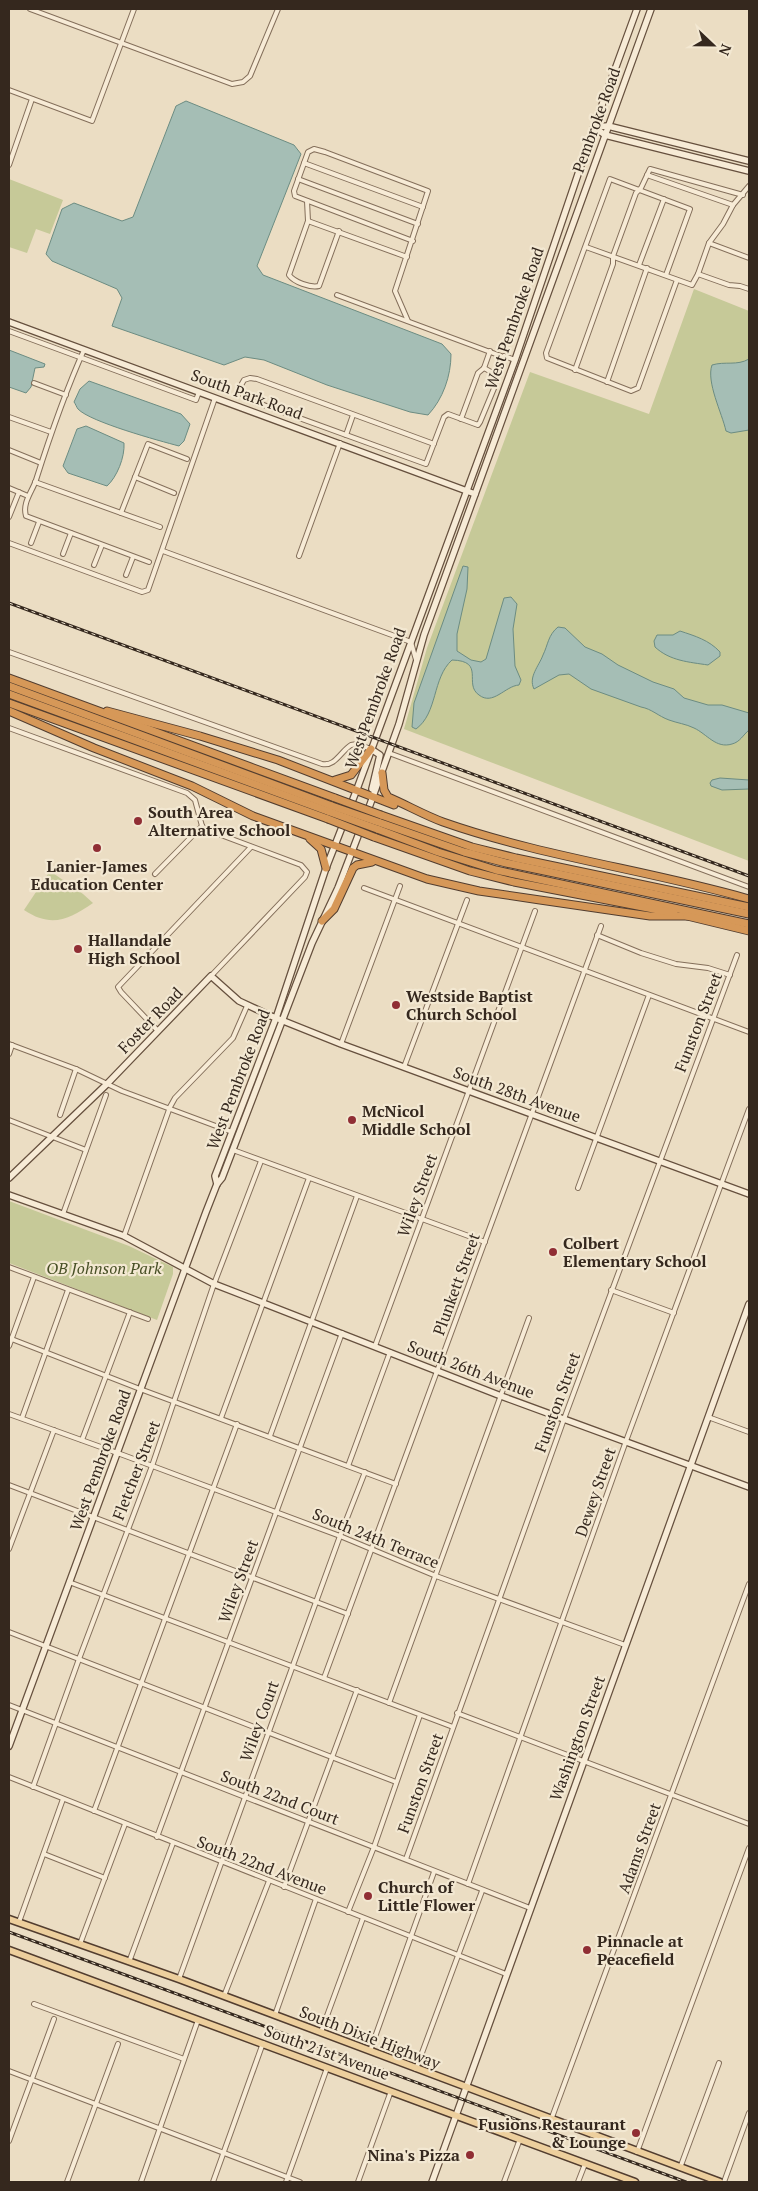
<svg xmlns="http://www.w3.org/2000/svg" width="758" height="2191" font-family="'PT Serif',serif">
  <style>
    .green { fill: #c6c998 }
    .water { fill: #a5beb5; stroke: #6c8c82 }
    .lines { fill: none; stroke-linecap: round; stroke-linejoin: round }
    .street-casing { stroke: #846f5b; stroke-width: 6 }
    .secondary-casing { stroke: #66503e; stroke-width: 8 }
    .primary-casing { stroke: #523d2f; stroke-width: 9 }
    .highway-casing { stroke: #523d2f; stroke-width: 9 }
    .street { stroke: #f7ebd6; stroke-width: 4 }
    .secondary { stroke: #f7ebd6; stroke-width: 5.5 }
    .primary { stroke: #edcf9d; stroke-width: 6 }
    .highway { stroke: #d69858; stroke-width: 7 }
    .rail-casing { stroke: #35281e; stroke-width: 3 }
    .rail { stroke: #f3e8d2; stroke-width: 1; stroke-dasharray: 4; stroke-linecap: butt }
    .highway-bridge-casing { stroke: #523d2f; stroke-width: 9; stroke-linecap: butt }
    .highway-bridge { stroke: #d69858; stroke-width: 7 }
    .poi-dot { fill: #902e34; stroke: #f3e8d2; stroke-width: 2 }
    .labels { text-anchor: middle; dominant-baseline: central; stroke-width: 4.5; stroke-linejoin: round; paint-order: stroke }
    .street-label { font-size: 16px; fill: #35281e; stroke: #f3e8d2 }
    .poi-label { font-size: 16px; font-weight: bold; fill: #35281e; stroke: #f3e8d2; text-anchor: start }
    .park-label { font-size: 16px; font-style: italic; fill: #485026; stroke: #f3e8d2 }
  </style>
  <rect width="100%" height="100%" fill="#ebddc3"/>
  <g class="green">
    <path d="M 9,179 L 63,200 L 50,234 L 36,229 L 27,253 L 9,247 Z"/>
    <path d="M 694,289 L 749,311 L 749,861 L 404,729 L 427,648 L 530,372 L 649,414 Z"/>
    <path d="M 50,871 L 83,894 L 93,903 C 68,920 51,928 24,910 Z"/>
    <path d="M 9,1201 L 129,1246 L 173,1267 L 173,1274 L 157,1320 L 9,1263 Z"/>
  </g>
  <g class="water">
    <path d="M 186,101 L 294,145 L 301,154 L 257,266 L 263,275 L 442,344 L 451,354 C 451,376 443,399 428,415 L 410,412 L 327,385 L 264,360 L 245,357 L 224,365 L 112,326 L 122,298 L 117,289 L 52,261 L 46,254 L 62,209 L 74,203 L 122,221 L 133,217 L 176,106 Z"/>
    <path d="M 9,350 L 45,364 L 44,367 L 35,368 L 31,387 L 26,393 L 9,387 Z"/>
    <path d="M 749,359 L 749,430 L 731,433 L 726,431 C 722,413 706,382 712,365 C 725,361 737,366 749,359 Z"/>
    <path d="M 89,381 L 181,414 L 190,424 L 184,441 L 179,446 C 160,441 90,422 78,409 C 77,408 75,403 74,402 L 80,389 Z"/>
    <path d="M 86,426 L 124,443 C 125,457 117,477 107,486 L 68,473 L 63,466 L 77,429 Z"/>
    <path d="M 463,566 L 468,567 L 467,589 L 457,634 L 457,651 L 471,660 L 481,662 L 486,659 L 504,598 L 511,597 L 517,604 L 513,629 L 515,666 L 521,680 L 519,685 C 505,686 493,706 479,695 C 463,684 486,661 452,660 C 432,678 438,713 416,729 L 412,727 L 414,703 Z"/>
    <path d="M 558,627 L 565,628 L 585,647 L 602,654 L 618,665 L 653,682 L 674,689 L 684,698 L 708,705 L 722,705 L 749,713 L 749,730 C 743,735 740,742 732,744 C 716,749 707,734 694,728 C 686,724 677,723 669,720 C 658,716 652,709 641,707 L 591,689 L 569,674 L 559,675 L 534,689 C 528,677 539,666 543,655 C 548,645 548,635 558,627 Z"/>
    <path d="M 680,631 C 695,636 709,640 720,652 L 720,656 L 708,665 C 689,662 670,661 655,647 L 654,641 L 657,635 L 673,635 Z"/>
    <path d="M 720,778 L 749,780 L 749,789 L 722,790 L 711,786 L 710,783 L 712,780 Z"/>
  </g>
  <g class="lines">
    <defs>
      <g id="street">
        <path d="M 30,9 L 232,84 L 243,82 L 250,76 L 278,9"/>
        <path d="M 9,90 L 92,121 L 134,9"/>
        <path d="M 304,163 L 423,207"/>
        <path d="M 9,165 L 32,99"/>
        <path d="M 647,175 L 733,205"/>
        <path d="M 298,179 L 418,224"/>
        <path d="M 307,201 L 308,221 L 289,275 C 294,282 310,288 319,286 L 339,231"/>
        <path d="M 308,221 L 407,257"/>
        <path d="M 709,243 L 749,258"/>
        <path d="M 586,247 L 692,285 L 698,274 L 729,285 L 740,286 L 749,289"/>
        <path d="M 639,265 L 664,199"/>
        <path d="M 698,274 L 709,243 L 723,224 L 733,205 L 749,186"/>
        <path d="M 666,275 L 690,209 L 610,179 L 546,353 L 547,358 L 631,391 L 638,388 L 677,280"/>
        <path d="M 337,295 L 501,356"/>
        <path d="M 408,321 L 395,291 L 428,191 L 325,152 L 314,149 L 308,152 L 294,191 L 295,196 L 413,241"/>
        <path d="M 9,331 L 196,400 L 199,392"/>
        <path d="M 84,350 C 65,392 50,436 36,480 C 32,492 22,503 26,516 L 149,562"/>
        <path d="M 504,356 L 515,360"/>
        <path d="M 484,368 L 490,351"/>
        <path d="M 575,370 L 613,264 L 613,256 L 636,193 L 641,188 L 650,169 L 743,195"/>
        <path d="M 607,382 L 647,268"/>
        <path d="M 34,383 L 66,395"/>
        <path d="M 9,417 L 51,432"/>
        <path d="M 461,419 L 478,373 L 484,368"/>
        <path d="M 346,435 L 353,415"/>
        <path d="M 434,444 L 257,379 L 250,378 L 244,380 L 240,387 L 243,395 L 247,399 L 426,464 L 444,417 L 448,414 L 478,425 L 480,422 L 495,386 L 493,373 L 484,368"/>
        <path d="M 9,450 L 41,463"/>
        <path d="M 135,477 L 174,493"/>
        <path d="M 35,482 L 160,527"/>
        <path d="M 9,488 L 28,496"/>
        <path d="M 121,513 L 148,444 L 187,459"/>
        <path d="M 9,517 L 19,492"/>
        <path d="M 9,543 L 142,592 L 148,590 L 215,398"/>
        <path d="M 31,543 L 39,522"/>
        <path d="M 163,551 L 411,642 L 416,660"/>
        <path d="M 63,554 L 71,533"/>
        <path d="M 299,556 L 340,443"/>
        <path d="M 94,565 L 102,545"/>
        <path d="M 126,575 L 133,557"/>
        <path d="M 9,652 L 322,764 C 335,767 341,751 351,745 L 357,744 L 371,749"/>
        <path d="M 9,728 L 187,793 L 195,800 L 202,826"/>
        <path d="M 389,753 L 749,887"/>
        <path d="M 202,826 L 205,829 L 301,865 L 307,872 L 305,877 L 211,976"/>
        <path d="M 155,874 L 202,826"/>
        <path d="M 364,888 L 749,1032"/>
        <path d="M 597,935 L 641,953 L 676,964 L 708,968 L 730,975"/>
        <path d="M 158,1031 L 121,992 L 118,987 L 251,847"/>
        <path d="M 9,1044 L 76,1069 L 122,1091 L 232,1132"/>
        <path d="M 341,1044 L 400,886"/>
        <path d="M 9,1054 L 12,1045"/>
        <path d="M 404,1067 L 467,900"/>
        <path d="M 60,1115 L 76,1069"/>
        <path d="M 9,1120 L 86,1150"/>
        <path d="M 233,1150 L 485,1242"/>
        <path d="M 578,1188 L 649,995"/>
        <path d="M 63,1214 L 106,1095"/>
        <path d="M 124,1236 L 170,1107 L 175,1098 L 233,1038 L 247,1006"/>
        <path d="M 9,1267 L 148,1319"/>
        <path d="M 611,1290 L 674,1313"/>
        <path d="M 9,1338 L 140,1389 L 396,1484"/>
        <path d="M 9,1346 L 34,1277"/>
        <path d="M 375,1346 L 535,911"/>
        <path d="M 9,1414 L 123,1455 L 340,1536 L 436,1576 L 625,1645"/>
        <path d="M 708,1417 L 749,1432"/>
        <path d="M 22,1418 L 68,1290"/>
        <path d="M 221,1418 L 309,1178"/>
        <path d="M 270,1436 L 357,1196"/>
        <path d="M 82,1440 L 130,1312"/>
        <path d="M 348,1466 L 390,1352"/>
        <path d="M 9,1485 L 348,1614"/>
        <path d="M 9,1549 L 54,1430"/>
        <path d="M 69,1582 L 453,1727"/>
        <path d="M 9,1632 L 396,1782"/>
        <path d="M 324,1678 L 601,926"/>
        <path d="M 389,1703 L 529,1318"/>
        <path d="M 9,1705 L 530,1908"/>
        <path d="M 457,1713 L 749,1824"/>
        <path d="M 9,1777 L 506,1974"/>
        <path d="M 33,1787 L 79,1659 L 152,1466 L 214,1284 L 261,1161"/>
        <path d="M 94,1811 L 237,1424"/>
        <path d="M 157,1837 L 342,1333"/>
        <path d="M 44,1854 L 105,1878"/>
        <path d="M 406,1859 L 564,1419 L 737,955"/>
        <path d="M 468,1884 L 626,1441 L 749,1109"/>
        <path d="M 284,1887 L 357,1690"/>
        <path d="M 348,1912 L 374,1847 L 420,1715"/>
        <path d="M 19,1922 L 63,1799"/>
        <path d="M 80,1944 L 125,1824"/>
        <path d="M 129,1962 L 173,1843"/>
        <path d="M 179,1979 L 340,1536 L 365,1472"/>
        <path d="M 224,1996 L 269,1881"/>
        <path d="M 34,2004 L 184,2059"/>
        <path d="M 275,2015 L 316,1899"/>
        <path d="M 321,2032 L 363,1918"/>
        <path d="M 370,2051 L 434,1872"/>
        <path d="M 416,2069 L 482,1891"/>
        <path d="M 9,2071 L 300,2182"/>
        <path d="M 551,2120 L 749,1584"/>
        <path d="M 9,2141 L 54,2019"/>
        <path d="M 637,2152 L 749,1848"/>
        <path d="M 680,2168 L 719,2063"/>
        <path d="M 67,2182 L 118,2044"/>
        <path d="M 141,2182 L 198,2020"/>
        <path d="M 213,2182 L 263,2043"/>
        <path d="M 286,2182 L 327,2068"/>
        <path d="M 358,2182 L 391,2091"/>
        <path d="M 504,2182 L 520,2139"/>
        <path d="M 578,2182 L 585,2164"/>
        <path d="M 724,2182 L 749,2113"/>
      </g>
      <g id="secondary">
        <path d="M 594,127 L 605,135 L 749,171"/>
        <path d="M 594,127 L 608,126 L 749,161"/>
        <path d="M 9,322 L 475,494"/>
        <path d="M 371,749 L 380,755 L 372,789"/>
        <path d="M 367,813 L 399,724 L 424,635 L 651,9"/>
        <path d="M 9,1178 L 107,1084 L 211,976 L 239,1001 L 271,1016 L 341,1044 L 749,1194"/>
        <path d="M 217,1184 L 215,1176 L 276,1018 L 326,868 L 357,789 L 515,360 L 594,127 L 637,9"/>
        <path d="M 9,1195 L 124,1236 L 214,1284 L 263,1303 L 501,1396 L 749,1487"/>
        <path d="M 9,1746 L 206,1212 L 217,1184 L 222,1178 L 312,943 L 338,888 L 361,828"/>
        <path d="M 432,2182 L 749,1304"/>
      </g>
      <g id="primary">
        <path d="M 9,1919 L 179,1979 L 720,2182"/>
        <path d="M 9,1950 L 635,2182"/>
      </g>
      <g id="highway">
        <path d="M 9,678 L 335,798"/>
        <path d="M 9,686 L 332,806"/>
        <path d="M 9,694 L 330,812"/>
        <path d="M 9,703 L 328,819"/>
        <path d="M 9,711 L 94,748 L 192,786 L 253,816 L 427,879 L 479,891 L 540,900 L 650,916 L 689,916"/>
        <path d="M 107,711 L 200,736 L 278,760 L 394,805"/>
        <path d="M 382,773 L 384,790 L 388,797 C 407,805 424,815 443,822 C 543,857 648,870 749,899"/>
        <path d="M 335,780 L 351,775 L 371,749"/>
        <path d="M 381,815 L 472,847 L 516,858 L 749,907"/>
        <path d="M 378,822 L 464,852 L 506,863 L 749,914"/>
        <path d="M 377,829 L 438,852 L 496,870 L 749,924"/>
        <path d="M 374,837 L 470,871 L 514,882 L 674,913"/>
        <path d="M 310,839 L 321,849 L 326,868"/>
        <path d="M 687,916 L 749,931"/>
        <path d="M 322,921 L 334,909 L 353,868 L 357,865 L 372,862"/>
      </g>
    </defs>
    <use href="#street" class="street-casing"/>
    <use href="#secondary" class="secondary-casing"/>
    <use href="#primary" class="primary-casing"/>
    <use href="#highway" class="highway-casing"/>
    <use href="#street" class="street"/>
    <use href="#secondary" class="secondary"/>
    <use href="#primary" class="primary"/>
    <use href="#highway" class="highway"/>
    <defs>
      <g id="rail">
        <path d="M 9,603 L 749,876"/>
        <path d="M 9,1932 L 686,2182"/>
      </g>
    </defs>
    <use href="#rail" class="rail-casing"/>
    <use href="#rail" class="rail"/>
    <defs>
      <g id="highway-bridge">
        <path d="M 335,798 L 381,815"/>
        <path d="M 332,806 L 378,822"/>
        <path d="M 330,812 L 377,829"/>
        <path d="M 328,819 L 374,837"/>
      </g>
    </defs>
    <use href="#highway-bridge" class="highway-bridge-casing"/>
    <use href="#highway-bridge" class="highway-bridge"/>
  </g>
  <g class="poi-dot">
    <circle cx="138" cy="821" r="5"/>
    <circle cx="97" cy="848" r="5"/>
    <circle cx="78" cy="949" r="5"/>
    <circle cx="396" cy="1005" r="5"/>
    <circle cx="352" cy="1120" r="5"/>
    <circle cx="553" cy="1252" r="5"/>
    <circle cx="368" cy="1896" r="5"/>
    <circle cx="587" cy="1950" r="5"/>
    <circle cx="636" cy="2133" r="5"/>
    <circle cx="470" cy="2155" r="5"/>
  </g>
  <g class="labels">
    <g class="street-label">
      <text transform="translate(596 120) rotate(-70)">Pembroke Road</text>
      <text transform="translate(514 318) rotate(-71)">West Pembroke Road</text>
      <text transform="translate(247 394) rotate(20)">South Park Road</text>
      <text transform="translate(375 698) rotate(-70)">West Pembroke Road</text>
      <text transform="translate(150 1020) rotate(-46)">Foster Road</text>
      <text transform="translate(698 1022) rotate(-69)">Funston Street</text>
      <text transform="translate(238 1079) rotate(-69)">West Pembroke Road</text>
      <text transform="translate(517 1094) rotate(20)">South 28th Avenue</text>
      <text transform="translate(417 1195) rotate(-70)">Wiley Street</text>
      <text transform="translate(456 1284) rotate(-70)">Plunkett Street</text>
      <text transform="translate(471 1369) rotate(21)">South 26th Avenue</text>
      <text transform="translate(557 1402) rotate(-70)">Funston Street</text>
      <text transform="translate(100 1460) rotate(-70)">West Pembroke Road</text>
      <text transform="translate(136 1470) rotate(-69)">Fletcher Street</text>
      <text transform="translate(595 1492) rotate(-71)">Dewey Street</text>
      <text transform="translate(376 1538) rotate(22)">South 24th Terrace</text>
      <text transform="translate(238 1581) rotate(-70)">Wiley Street</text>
      <text transform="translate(259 1721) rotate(-70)">Wiley Court</text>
      <text transform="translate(577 1738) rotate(-70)">Washington Street</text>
      <text transform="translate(420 1783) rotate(-70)">Funston Street</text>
      <text transform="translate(280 1797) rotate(21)">South 22nd Court</text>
      <text transform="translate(639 1848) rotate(-70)">Adams Street</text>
      <text transform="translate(262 1865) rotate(21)">South 22nd Avenue</text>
      <text transform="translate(370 2037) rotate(21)">South Dixie Highway</text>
      <text transform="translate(327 2052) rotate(20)">South 21st Avenue</text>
    </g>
    <g class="poi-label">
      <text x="148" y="812">South Area<tspan x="148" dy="18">Alternative School</tspan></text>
      <text x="97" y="866" text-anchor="middle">Lanier-James<tspan x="97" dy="18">Education Center</tspan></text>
      <text x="88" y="940">Hallandale<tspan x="88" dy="18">High School</tspan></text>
      <text x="406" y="996">Westside Baptist<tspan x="406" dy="18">Church School</tspan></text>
      <text x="362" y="1111">McNicol<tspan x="362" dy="18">Middle School</tspan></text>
      <text x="563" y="1243">Colbert<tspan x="563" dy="18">Elementary School</tspan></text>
      <text x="378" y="1887">Church of<tspan x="378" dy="18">Little Flower</tspan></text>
      <text x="597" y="1941">Pinnacle at<tspan x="597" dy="18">Peacefield</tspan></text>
      <text x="626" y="2124" text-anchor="end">Fusions Restaurant<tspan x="626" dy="18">&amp; Lounge</tspan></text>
      <text x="460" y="2155" text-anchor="end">Nina's Pizza</text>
    </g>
    <g class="park-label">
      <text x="104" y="1268">OB Johnson Park</text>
    </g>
  </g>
  <rect width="758" height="2191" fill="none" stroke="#35281e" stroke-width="20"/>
  <g transform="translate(713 45) rotate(112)" stroke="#f3e8d2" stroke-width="4" paint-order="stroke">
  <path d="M0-4L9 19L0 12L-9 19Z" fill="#35281e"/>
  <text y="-8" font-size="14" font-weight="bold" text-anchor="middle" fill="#35281e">N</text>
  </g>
</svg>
